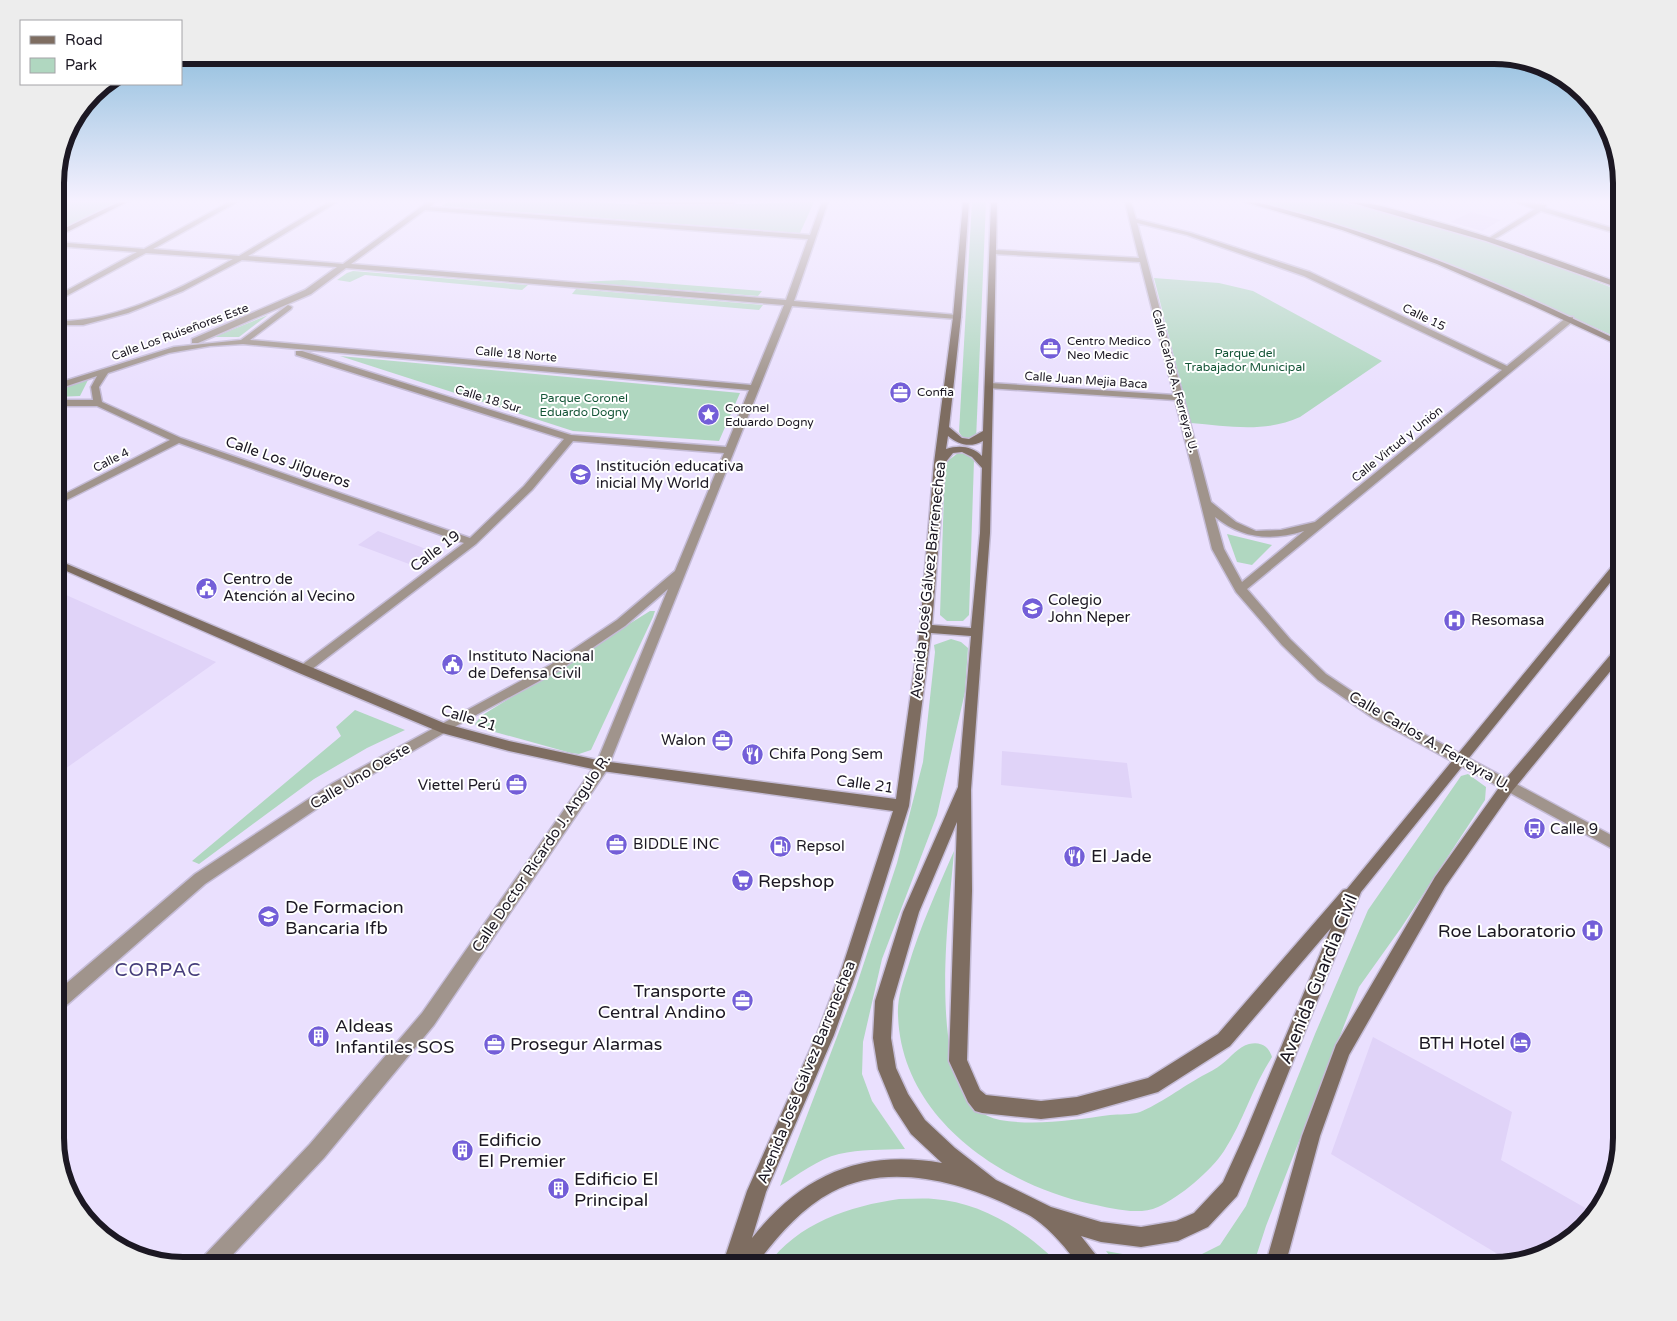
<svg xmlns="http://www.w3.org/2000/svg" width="1677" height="1321" font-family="'Varela Round',sans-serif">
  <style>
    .built { fill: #e0d3f8 }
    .green { fill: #b0d7c0 }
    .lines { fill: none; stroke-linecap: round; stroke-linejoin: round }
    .street-casing { stroke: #c5bcd7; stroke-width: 3 }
    .secondary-casing { stroke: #c5bcd7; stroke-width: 3 }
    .street { fill: #a0948c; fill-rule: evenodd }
    .secondary { fill: #7e6d61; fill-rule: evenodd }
    .labels { text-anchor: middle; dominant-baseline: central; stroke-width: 4; stroke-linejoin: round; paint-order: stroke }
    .far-street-label { font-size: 12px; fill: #1c1823; stroke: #fff }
    .far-poi-label { font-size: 12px; fill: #1c1823; stroke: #fff; text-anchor: start }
    .far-park-label { font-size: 12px; fill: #145537; stroke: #fff }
    .street-label { font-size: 15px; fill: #1c1823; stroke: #fff }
    .poi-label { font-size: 15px; fill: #1c1823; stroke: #fff; text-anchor: start }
    .near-poi-label { font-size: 18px; fill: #1c1823; stroke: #fff; text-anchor: start }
    .near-street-label { font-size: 18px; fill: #1c1823; stroke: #fff }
    .near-neighbourhood-label { font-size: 19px; letter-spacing: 1px; fill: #473f7c; stroke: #fff }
    .rim { fill: none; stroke: #1c1823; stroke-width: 6 }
  </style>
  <rect width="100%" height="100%" fill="#eae0fe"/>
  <g class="built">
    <path d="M 1471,212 L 1501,220 L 1482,231 L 1451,222 Z"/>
    <path d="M 378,531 L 429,550 L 409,564 L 358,545 Z"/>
    <path d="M 55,590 L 216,662 L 55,776 Z"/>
    <path d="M 1002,751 L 1127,763 L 1132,798 L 1001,785 Z"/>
    <path d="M 1373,1037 L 1512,1112 L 1501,1160 L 1596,1214 L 1590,1222 L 1550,1253 L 1511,1262 L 1331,1154 Z"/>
  </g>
  <g class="green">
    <path d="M 55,202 L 117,202 L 55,232 Z"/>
    <path d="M 448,202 L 587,202 L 667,206 L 814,202 L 800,233 L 442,206 Z"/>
    <path d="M 972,202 L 986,202 L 976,440 L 963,438 L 959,432 Z"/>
    <path d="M 1258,202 C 1285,202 1316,198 1342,203 C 1437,218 1528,256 1618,290 L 1622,292 L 1622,340 C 1505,286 1384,232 1258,202 Z"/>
    <path d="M 353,271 L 528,285 L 522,290 L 365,275 L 350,282 L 337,280 L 347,273 Z"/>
    <path d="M 1154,278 L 1219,283 L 1253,291 L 1382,361 L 1300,417 C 1266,433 1227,426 1191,423 Z"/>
    <path d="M 623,280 L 762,291 L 758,296 L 579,282 Z"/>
    <path d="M 576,289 L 763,305 L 759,310 L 572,294 Z"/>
    <path d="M 268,315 L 239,337 L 214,337 Z"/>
    <path d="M 340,356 L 740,393 L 719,441 L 573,431 Z"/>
    <path d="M 84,380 L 88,380 L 80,396 L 55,397 L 55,390 Z"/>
    <path d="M 958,453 L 966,454 L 974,460 L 969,615 L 963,621 L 947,621 L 940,615 L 945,463 Z"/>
    <path d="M 1227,534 L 1272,545 L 1252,565 L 1237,562 Z"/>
    <path d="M 650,611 L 655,611 L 653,617 L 591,750 L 579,754 L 571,753 L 477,727 L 475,724 L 481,716 Z"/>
    <path d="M 951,639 L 961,642 L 968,648 L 965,692 L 937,815 L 882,959 L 863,1042 L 862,1074 L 872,1101 L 905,1149 C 883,1150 860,1149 839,1154 C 818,1159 798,1175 780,1186 L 856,987 L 897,863 L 923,762 L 935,652 L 934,645 Z"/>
    <path d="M 355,710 L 405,730 L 367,748 L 314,779 L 199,864 L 192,861 L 341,736 L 336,727 Z"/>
    <path d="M 1468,774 L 1486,787 L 1485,800 L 1401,928 L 1359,987 L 1266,1226 L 1253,1266 L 1117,1266 L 1106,1251 L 1145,1258 L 1190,1260 L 1220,1245 L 1246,1206 L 1315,1034 L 1368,910 L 1461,776 Z"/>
    <path d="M 954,851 C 950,909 920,1106 1000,1120 C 1036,1126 1074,1120 1110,1115 C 1119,1114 1131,1115 1140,1112 C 1158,1105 1184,1086 1202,1076 C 1209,1072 1216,1069 1222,1064 C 1230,1058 1239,1046 1249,1044 C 1260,1041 1269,1046 1272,1057 C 1253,1086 1243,1122 1224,1151 C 1211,1171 1180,1197 1158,1207 C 1138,1216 1111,1208 1091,1204 C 1000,1184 901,1117 898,1015 C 897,999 903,982 908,967 C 920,927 937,890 954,851 Z"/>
    <path d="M 899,1199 C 911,1199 923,1198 934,1199 C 982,1202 1028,1232 1061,1266 L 767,1266 C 797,1223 850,1206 899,1199 Z"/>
  </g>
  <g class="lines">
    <defs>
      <g id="street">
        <path d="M 229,202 L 237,202 L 153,249 L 239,256 L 329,202 L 337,202 L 248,256 L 343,264 L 428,202 L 435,202 L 430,207 L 810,235 L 822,202 L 828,202 L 794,301 L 957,315 L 961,317 L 957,319 L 792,306 L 607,770 L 434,1025 L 324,1158 L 222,1266 L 198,1266 L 201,1259 L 310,1144 L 422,1013 L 596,764 L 668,589 L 625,626 L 558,671 L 465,721 L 343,791 L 205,884 L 61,1010 L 55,1012 L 55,993 L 195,874 L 333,783 L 550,665 L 617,620 L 675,571 L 724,453 L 573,441 L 532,490 L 476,544 L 307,673 L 303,674 L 297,670 L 299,667 L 464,543 L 179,443 L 55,506 L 55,499 L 170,440 L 97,406 L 55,406 L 55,400 L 93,400 L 91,387 L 97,376 L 55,390 L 55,384 L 174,347 L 241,340 L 288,305 L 292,307 L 291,309 L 250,340 L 751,385 L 784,305 L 346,268 L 311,294 L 198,343 L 192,343 L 192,339 L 305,290 L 337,267 L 242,260 L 183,291 L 128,313 L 83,325 L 55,325 L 55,321 C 115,323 182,288 233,259 L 146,253 L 55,302 L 55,297 L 137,252 L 55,246 L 55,242 L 144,249 ZM 425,210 L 808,239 L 786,300 L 351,264 ZM 243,344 L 749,390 L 726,447 L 571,435 L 302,351 L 296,351 L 296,355 L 564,439 L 524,486 L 470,538 L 181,438 L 102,402 L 99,387 L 108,373 L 169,353 L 210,346 Z"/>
        <path d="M 638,202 L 735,202 L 732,204 L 641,204 Z"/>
        <path d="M 1125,202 L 1131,202 L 1136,219 L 1191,233 L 1310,272 L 1507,366 L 1567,317 L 1573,317 L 1573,321 L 1247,589 L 1290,639 L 1326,674 L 1383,712 L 1622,841 L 1622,854 L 1373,718 L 1318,680 L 1282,645 L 1236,592 L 1212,549 L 1175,400 L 987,388 L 986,386 L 990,383 L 1174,395 L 1140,262 L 994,254 L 990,252 L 994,250 L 1139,258 ZM 1137,223 L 1187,235 L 1304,276 L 1502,370 L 1315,522 L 1281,530 L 1256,531 L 1236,522 L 1211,502 ZM 1215,517 C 1243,539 1270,541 1304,531 L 1242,582 L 1224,549 Z"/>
        <path d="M 1516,202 C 1527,202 1536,205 1546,205 L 1545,208 L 1622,231 L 1622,235 L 1541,211 L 1493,240 L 1489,240 L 1489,238 L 1535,209 Z"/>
      </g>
      <g id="secondary">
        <path d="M 119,202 L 127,202 L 55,238 L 55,233 Z"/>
        <path d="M 963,202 L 969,202 L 961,317 L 949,427 L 962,438 L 969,439 L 983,431 L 991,202 L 997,202 L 990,533 L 971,790 L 972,891 L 967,1060 L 980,1090 L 986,1095 L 1041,1101 L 1077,1097 L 1148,1078 L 1218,1034 L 1343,890 L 1347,889 L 1618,559 L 1622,558 L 1622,568 L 1361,892 L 1260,1143 L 1237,1196 L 1208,1227 L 1178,1241 L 1141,1247 L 1101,1242 L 1081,1236 L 1099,1259 L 1102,1266 L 1079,1266 C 1067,1249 1052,1231 1035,1219 C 1027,1213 1017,1210 1008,1205 C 955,1180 886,1163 832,1192 C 800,1209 776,1238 755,1266 L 722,1266 L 747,1191 L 817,1034 L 842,968 L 893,811 L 602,771 L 509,751 L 442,733 L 299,673 L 55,566 L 55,559 L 446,724 L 509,741 L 602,761 L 896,799 L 920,628 L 934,463 L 953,317 ZM 948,436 C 959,445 970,448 983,441 L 982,456 C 972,446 959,445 946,449 ZM 962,452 L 972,457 L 982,468 L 980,533 L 971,628 L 932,625 L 945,463 L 953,453 ZM 931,633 L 971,636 L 958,787 L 903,912 L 875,1001 L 873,1038 L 878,1069 L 894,1108 L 911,1134 L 942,1163 C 862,1149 803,1174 752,1238 L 766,1192 L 834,1035 L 858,968 L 909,806 ZM 957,822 L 949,1061 L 968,1102 L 975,1111 L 982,1113 L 1041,1119 L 1077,1115 L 1158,1092 L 1230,1046 L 1331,928 L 1244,1136 L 1223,1182 L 1194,1213 L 1176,1221 L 1141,1227 L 1101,1222 L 1051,1207 L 996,1180 L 955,1148 L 925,1120 L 908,1094 L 896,1068 L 891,1038 L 893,1001 L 919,912 Z"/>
        <path d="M 1245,202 L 1256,202 C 1384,234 1504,284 1622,342 L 1622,347 L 1529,304 L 1437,264 L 1342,230 Z"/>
        <path d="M 1349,202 C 1376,202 1405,213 1431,220 C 1495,238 1559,260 1622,284 L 1622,289 L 1486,241 Z"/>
        <path d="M 1622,645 L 1622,657 L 1513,790 L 1445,887 L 1349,1055 L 1320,1136 L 1285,1266 L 1265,1266 L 1302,1136 L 1336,1045 L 1435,877 L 1503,782 L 1618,646 Z"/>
      </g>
    </defs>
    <use href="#street" class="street-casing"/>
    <use href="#secondary" class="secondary-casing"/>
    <use href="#street" class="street"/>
    <use href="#secondary" class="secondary"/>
  </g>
  <linearGradient id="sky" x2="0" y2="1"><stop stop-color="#74b0d4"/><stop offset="0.52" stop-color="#f6f1ff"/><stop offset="1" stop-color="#f6f1ff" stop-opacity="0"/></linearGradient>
  <rect width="1677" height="387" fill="url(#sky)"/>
  <defs>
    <symbol id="office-disc" viewBox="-11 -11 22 22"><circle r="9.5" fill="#735ed8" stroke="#fff"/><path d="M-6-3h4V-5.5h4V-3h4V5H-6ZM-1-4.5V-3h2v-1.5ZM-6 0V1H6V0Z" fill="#fff"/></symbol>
    <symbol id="sight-disc" viewBox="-11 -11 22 22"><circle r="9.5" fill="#735ed8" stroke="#fff"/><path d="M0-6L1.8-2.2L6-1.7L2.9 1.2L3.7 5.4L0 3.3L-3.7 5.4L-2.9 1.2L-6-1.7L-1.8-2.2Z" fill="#fff"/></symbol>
    <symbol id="school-disc" viewBox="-11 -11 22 22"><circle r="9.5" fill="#735ed8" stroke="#fff"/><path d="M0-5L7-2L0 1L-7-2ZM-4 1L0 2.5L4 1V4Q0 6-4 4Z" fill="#fff"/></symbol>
    <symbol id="civic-disc" viewBox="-11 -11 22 22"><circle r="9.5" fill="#735ed8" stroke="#fff"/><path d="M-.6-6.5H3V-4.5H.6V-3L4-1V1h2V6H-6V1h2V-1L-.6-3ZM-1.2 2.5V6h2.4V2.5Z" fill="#fff"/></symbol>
    <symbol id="hospital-disc" viewBox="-11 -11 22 22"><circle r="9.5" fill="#735ed8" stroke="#fff"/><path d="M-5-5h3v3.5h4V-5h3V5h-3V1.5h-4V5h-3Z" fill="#fff"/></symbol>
    <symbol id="restaurant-disc" viewBox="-11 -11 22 22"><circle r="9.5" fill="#735ed8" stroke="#fff"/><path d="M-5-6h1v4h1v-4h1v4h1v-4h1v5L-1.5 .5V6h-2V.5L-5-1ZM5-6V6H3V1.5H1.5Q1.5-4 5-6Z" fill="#fff"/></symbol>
    <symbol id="bus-disc" viewBox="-11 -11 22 22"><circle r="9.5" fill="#735ed8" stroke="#fff"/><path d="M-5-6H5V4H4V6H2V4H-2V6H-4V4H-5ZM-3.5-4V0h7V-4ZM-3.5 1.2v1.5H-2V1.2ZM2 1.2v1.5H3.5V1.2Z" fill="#fff"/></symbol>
    <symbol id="fuel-disc" viewBox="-11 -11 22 22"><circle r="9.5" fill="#735ed8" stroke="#fff"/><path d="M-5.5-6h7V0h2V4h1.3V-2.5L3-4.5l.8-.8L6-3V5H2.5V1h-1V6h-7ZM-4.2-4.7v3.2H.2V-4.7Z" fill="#fff"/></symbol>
    <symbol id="supermarket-disc" viewBox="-11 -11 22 22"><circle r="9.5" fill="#735ed8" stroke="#fff"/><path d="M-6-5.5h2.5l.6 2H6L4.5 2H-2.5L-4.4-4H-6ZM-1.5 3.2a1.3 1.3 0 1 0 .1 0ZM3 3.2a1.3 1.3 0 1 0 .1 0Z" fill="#fff"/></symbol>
    <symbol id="building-disc" viewBox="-11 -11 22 22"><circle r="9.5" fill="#735ed8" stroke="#fff"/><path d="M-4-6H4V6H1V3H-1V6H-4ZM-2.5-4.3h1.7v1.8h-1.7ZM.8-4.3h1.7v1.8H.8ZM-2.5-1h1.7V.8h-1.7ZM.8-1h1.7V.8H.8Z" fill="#fff"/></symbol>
    <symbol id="hotel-disc" viewBox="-11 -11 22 22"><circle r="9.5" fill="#735ed8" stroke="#fff"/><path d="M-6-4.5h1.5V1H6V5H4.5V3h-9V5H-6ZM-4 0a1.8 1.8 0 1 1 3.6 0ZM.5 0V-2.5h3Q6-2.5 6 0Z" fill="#fff"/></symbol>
  </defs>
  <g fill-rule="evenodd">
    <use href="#office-disc" x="1038" y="336" width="25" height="25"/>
    <use href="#office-disc" x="888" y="380" width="25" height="25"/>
    <use href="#sight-disc" x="696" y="402" width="25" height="25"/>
    <use href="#school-disc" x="568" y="462" width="25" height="25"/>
    <use href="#civic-disc" x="194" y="576" width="25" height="25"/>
    <use href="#school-disc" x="1020" y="596" width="25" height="25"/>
    <use href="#hospital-disc" x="1442" y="608" width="25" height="25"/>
    <use href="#civic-disc" x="440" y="652" width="25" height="25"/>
    <use href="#office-disc" x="710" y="728" width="25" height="25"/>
    <use href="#restaurant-disc" x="740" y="742" width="25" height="25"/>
    <use href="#office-disc" x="504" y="772" width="25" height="25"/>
    <use href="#bus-disc" x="1522" y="816" width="25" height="25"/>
    <use href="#office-disc" x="604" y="832" width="25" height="25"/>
    <use href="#fuel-disc" x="768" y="834" width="25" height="25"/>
    <use href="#restaurant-disc" x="1062" y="844" width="25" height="25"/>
    <use href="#supermarket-disc" x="730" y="868" width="25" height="25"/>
    <use href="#school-disc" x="256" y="904" width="25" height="25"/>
    <use href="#hospital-disc" x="1580" y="918" width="25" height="25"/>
    <use href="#office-disc" x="730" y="988" width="25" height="25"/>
    <use href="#building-disc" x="306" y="1024" width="25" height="25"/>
    <use href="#hotel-disc" x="1508" y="1030" width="25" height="25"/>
    <use href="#office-disc" x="482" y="1032" width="25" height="25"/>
    <use href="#building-disc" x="450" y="1138" width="25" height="25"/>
    <use href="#building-disc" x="546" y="1176" width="25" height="25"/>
  </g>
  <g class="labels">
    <g class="far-street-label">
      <text transform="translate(1424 317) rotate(26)">Calle 15</text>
      <text transform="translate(180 332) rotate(-20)">Calle Los Ruiseñores Este</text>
      <text transform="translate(516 354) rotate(5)">Calle 18 Norte</text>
      <text transform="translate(1086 380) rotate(4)">Calle Juan Mejia Baca</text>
      <text transform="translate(1175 381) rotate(75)">Calle Carlos A. Ferreyra U.</text>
      <text transform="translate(488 399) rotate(17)">Calle 18 Sur</text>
      <text transform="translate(1397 444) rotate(-39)">Calle Virtud y Unión</text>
      <text transform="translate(111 460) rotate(-27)">Calle 4</text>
    </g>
    <g class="far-poi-label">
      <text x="1067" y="341">Centro Medico<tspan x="1067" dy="14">Neo Medic</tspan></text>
      <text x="917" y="392">Confia</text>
      <text x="725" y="408">Coronel<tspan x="725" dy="14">Eduardo Dogny</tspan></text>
    </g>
    <g class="far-park-label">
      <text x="1245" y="353">Parque del<tspan x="1245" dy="14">Trabajador Municipal</tspan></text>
      <text x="584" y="398">Parque Coronel<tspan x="584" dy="14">Eduardo Dogny</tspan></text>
    </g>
    <g class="street-label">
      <text transform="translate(288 462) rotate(19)">Calle Los Jilgueros</text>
      <text transform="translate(435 551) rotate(-37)">Calle 19</text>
      <text transform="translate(928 580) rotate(-84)">Avenida José Gálvez Barrenechea</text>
      <text transform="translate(469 718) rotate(17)">Calle 21</text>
      <text transform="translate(1430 741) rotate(30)">Calle Carlos A. Ferreyra U.</text>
      <text transform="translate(360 776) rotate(-31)">Calle Uno Oeste</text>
      <text transform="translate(865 784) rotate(8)">Calle 21</text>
      <text transform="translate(541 853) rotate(-56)">Calle Doctor Ricardo J. Angulo R.</text>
      <text transform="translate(806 1072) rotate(-68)">Avenida José Gálvez Barrenechea</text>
    </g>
    <g class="poi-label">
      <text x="596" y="466">Institución educativa<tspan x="596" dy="17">inicial My World</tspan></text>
      <text x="223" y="579">Centro de<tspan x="223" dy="17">Atención al Vecino</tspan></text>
      <text x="1048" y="600">Colegio<tspan x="1048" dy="17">John Neper</tspan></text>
      <text x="1471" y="620">Resomasa</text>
      <text x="468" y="656">Instituto Nacional<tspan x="468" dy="17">de Defensa Civil</tspan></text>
      <text x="706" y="740" text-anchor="end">Walon</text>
      <text x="769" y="754">Chifa Pong Sem</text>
      <text x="501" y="785" text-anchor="end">Viettel Perú</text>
      <text x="1550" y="829">Calle 9</text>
      <text x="633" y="844">BIDDLE INC</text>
      <text x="796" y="846">Repsol</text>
    </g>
    <g class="near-poi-label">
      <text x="1091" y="856">El Jade</text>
      <text x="758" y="881">Repshop</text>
      <text x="285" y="907">De Formacion<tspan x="285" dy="21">Bancaria Ifb</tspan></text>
      <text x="1576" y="931" text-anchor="end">Roe Laboratorio</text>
      <text x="726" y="991" text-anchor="end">Transporte<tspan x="726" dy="21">Central Andino</tspan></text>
      <text x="335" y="1026">Aldeas<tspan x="335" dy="21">Infantiles SOS</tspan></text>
      <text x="1505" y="1043" text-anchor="end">BTH Hotel</text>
      <text x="510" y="1044">Prosegur Alarmas</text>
      <text x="478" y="1140">Edificio<tspan x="478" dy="21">El Premier</tspan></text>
      <text x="574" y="1179">Edificio El<tspan x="574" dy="21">Principal</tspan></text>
    </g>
    <g class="near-street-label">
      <text transform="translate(1318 979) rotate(-68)">Avenida Guardia Civil</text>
    </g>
    <g class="near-neighbourhood-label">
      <text x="158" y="970">CORPAC</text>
    </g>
  </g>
  <path d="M0 0H1677V1321H0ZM183 64H1494A119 119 0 0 1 1613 183V1138A119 119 0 0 1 1494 1257H183A119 119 0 0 1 64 1138V183A119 119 0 0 1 183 64Z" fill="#ededed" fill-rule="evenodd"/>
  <path class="rim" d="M183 64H1494A119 119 0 0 1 1613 183V1138A119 119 0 0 1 1494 1257H183A119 119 0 0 1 64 1138V183A119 119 0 0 1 183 64Z"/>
  <rect x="20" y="20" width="162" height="65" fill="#ffffff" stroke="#a4a3a7"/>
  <rect x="30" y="36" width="25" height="8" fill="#7e6d61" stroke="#a4a3a7"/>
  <text x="65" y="45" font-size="15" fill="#1c1823">Road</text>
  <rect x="30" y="58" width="25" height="15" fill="#b0d7c0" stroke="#a4a3a7"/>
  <text x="65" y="70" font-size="15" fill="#1c1823">Park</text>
</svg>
